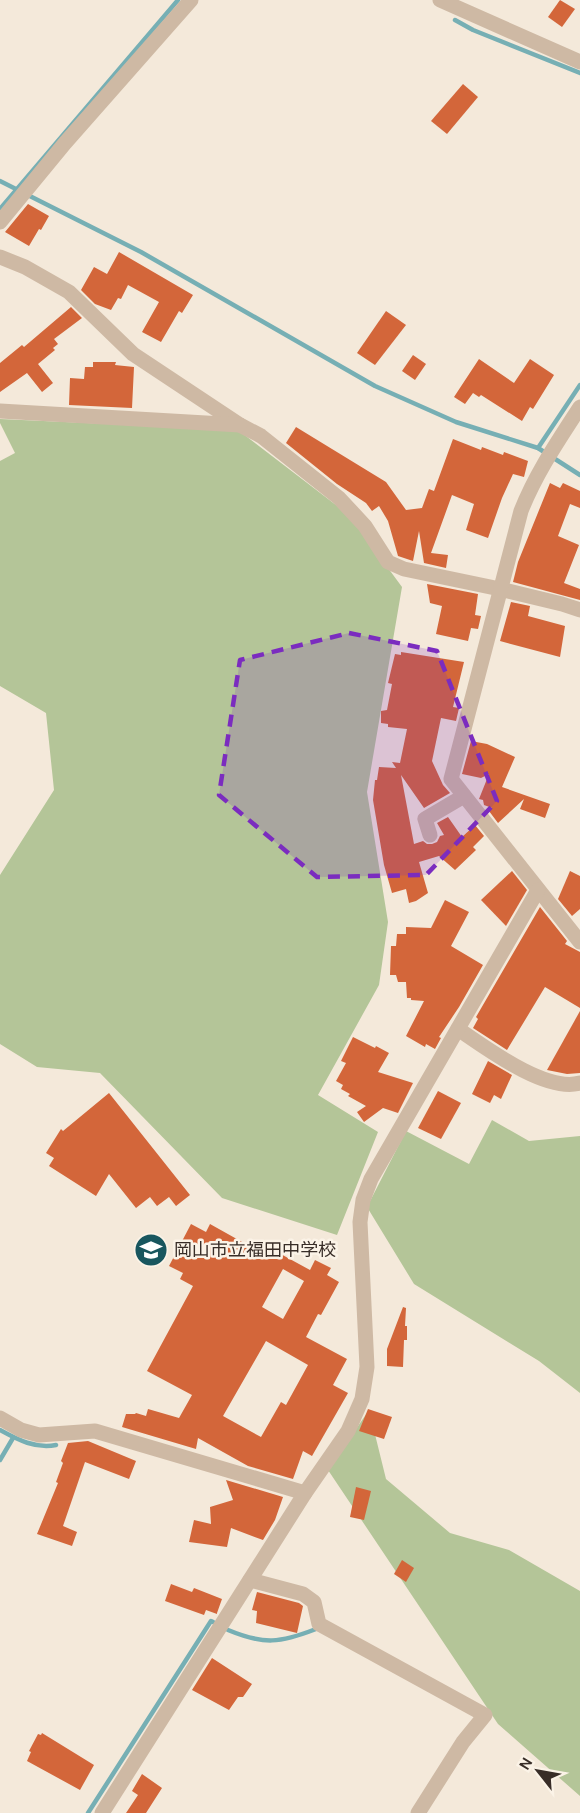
<svg xmlns="http://www.w3.org/2000/svg" width="580" height="1813" font-family="Karla,'Noto Sans JP',sans-serif">
  <style>
    .green { fill: #b4c598 }
    .lines { fill: none; stroke-linecap: round; stroke-linejoin: round }
    .stream { stroke: #76afb4; stroke-width: 4.5 }
    .building { fill: #d3663a; fill-rule: evenodd }
    .minor { stroke: #ceb9a4; stroke-width: 15 }
    .marked { fill: #7b2cbf; fill-opacity: 0.2; stroke: #7b2cbf; stroke-width: 4.5; stroke-dasharray: 12 8; stroke-linejoin: round }
    .labels { text-anchor: middle; dominant-baseline: central; stroke-width: 5; stroke-linejoin: round; paint-order: stroke }
    .poi-label { font-size: 18px; fill: #382d27; stroke: #fbf3e7; text-anchor: start }
  </style>
  <rect width="100%" height="100%" fill="#f4e9da"/>
  <g class="green">
    <path d="M 0,419 L 238,430 L 349,515 L 402,587 L 367,792 L 388,922 L 379,985 L 318,1095 L 378,1132 L 337,1235 L 222,1198 L 100,1073 L 37,1067 L 0,1044 L 0,875 L 54,790 L 46,713 L 0,686 L 0,461 L 15,453 L 0,423 Z"/>
    <path d="M 492,1120 L 529,1141 L 580,1136 L 580,1393 L 539,1361 L 414,1284 L 367,1207 L 406,1131 L 469,1164 Z"/>
    <path d="M 369,1410 L 386,1479 L 450,1533 L 509,1550 L 580,1591 L 580,1796 L 498,1724 L 328,1470 Z"/>
  </g>
  <g class="lines">
    <g class="stream">
      <path d="M 455,20 L 473,30 L 580,73"/>
      <path d="M 0,181 L 141,252 L 375,386 L 456,422 L 538,448 L 580,475"/>
      <path d="M 0,209 L 178,0"/>
      <path d="M 538,448 L 580,385"/>
      <path d="M 0,1430 C 18,1440 36,1449 56,1445"/>
      <path d="M 0,1460 L 13,1438"/>
      <path d="M 228,1630 C 264,1645 280,1643 316,1629"/>
      <path d="M 88,1813 L 195,1646 L 211,1621 L 213,1622"/>
    </g>
  </g>
  <g class="building">
    <path d="M 560,0 L 575,9 L 562,27 L 548,17 Z"/>
    <path d="M 463,84 L 478,97 L 447,134 L 431,121 Z"/>
    <path d="M 28,204 L 49,216 L 41,230 L 39,229 L 29,246 L 5,232 Z"/>
    <path d="M 119,252 L 193,295 L 182,313 L 179,311 L 161,342 L 142,332 L 159,302 L 128,285 L 121,299 L 118,298 L 111,310 L 95,304 L 81,290 L 94,267 L 107,274 Z"/>
    <path d="M 71,307 L 82,318 L 54,339 L 58,344 L 53,348 L 55,350 L 38,364 L 53,383 L 42,392 L 27,373 L 0,392 L 0,363 L 22,345 L 24,347 Z"/>
    <path d="M 386,311 L 406,325 L 375,365 L 357,353 Z"/>
    <path d="M 413,355 L 426,364 L 415,380 L 402,371 Z"/>
    <path d="M 479,359 L 514,383 L 530,359 L 554,375 L 533,409 L 530,407 L 522,421 L 481,395 L 479,397 L 473,393 L 465,404 L 454,397 Z"/>
    <path d="M 93,362 L 116,362 L 115,365 L 134,367 L 132,408 L 69,405 L 70,378 L 84,379 L 85,367 L 93,367 Z"/>
    <path d="M 296,427 L 386,482 L 406,510 L 422,508 L 429,489 L 434,491 L 453,439 L 481,450 L 482,447 L 503,455 L 504,452 L 528,461 L 524,477 L 513,474 L 502,498 L 488,538 L 466,530 L 474,504 L 452,495 L 431,553 L 448,555 L 446,568 L 424,563 L 419,531 L 413,561 L 398,556 L 388,521 L 379,506 L 372,511 L 366,503 L 337,484 L 286,443 Z"/>
    <path d="M 550,483 L 560,488 L 563,483 L 580,491 L 580,508 L 570,504 L 558,536 L 579,545 L 564,583 L 580,589 L 580,600 L 513,582 L 518,562 Z"/>
    <path d="M 427,584 L 478,594 L 475,615 L 481,616 L 478,629 L 471,628 L 468,641 L 436,634 L 442,606 L 430,603 Z"/>
    <path d="M 511,602 L 530,606 L 528,616 L 565,626 L 560,657 L 500,641 Z"/>
    <path d="M 401,652 L 464,662 L 453,707 L 459,708 L 456,721 L 441,718 L 432,761 L 443,785 L 450,793 L 424,808 L 401,775 L 414,844 L 423,841 L 427,844 L 432,844 L 437,842 L 440,836 L 444,835 L 437,823 L 448,817 L 462,837 L 475,825 L 484,836 L 473,847 L 476,850 L 455,870 L 439,856 L 419,862 L 428,893 L 416,901 L 409,903 L 406,889 L 392,893 L 384,865 L 373,800 L 375,780 L 377,780 L 379,767 L 396,768 L 392,762 L 400,763 L 407,729 L 388,727 L 388,724 L 381,723 L 381,711 L 387,710 L 392,684 L 388,683 L 395,654 L 401,655 Z"/>
    <path d="M 471,741 L 487,744 L 515,757 L 502,787 L 550,804 L 545,818 L 520,809 L 524,799 L 498,823 L 489,811 L 492,808 L 484,805 L 483,800 L 479,799 L 489,774 L 481,778 L 462,774 Z"/>
    <path d="M 512,871 L 527,890 L 506,926 L 481,900 Z"/>
    <path d="M 570,871 L 580,876 L 580,909 L 572,916 L 558,899 Z"/>
    <path d="M 445,900 L 469,912 L 451,946 L 483,965 L 459,1007 L 439,1037 L 441,1038 L 435,1049 L 426,1044 L 425,1047 L 406,1036 L 424,1001 L 411,1000 L 411,998 L 407,998 L 406,982 L 398,982 L 396,975 L 390,975 L 391,946 L 396,946 L 397,934 L 406,934 L 406,927 L 431,928 Z"/>
    <path d="M 540,907 L 567,941 L 565,944 L 580,952 L 580,1008 L 545,987 L 507,1050 L 473,1028 L 478,1019 L 476,1017 Z"/>
    <path d="M 580,1011 L 580,1073 L 567,1074 L 547,1070 Z"/>
    <path d="M 353,1037 L 375,1048 L 376,1046 L 389,1053 L 378,1072 L 413,1083 L 398,1113 L 383,1108 L 364,1122 L 357,1112 L 366,1106 L 348,1096 L 350,1094 L 341,1089 L 343,1085 L 336,1081 L 346,1063 L 341,1061 Z"/>
    <path d="M 488,1061 L 512,1075 L 501,1099 L 494,1095 L 490,1103 L 472,1094 Z"/>
    <path d="M 438,1091 L 461,1103 L 441,1139 L 418,1128 Z"/>
    <path d="M 109,1093 L 190,1195 L 176,1206 L 169,1197 L 157,1206 L 150,1197 L 136,1208 L 109,1174 L 96,1196 L 49,1166 L 54,1158 L 46,1153 L 61,1129 L 63,1131 Z"/>
    <path d="M 191,1224 L 206,1232 L 210,1224 L 262,1253 L 266,1246 L 310,1270 L 315,1260 L 331,1268 L 327,1275 L 339,1282 L 321,1315 L 318,1314 L 306,1337 L 347,1359 L 333,1385 L 348,1393 L 312,1456 L 303,1451 L 293,1479 L 248,1466 L 198,1438 L 196,1449 L 122,1427 L 126,1414 L 135,1414 L 136,1413 L 146,1416 L 148,1409 L 179,1418 L 192,1395 L 147,1371 L 193,1286 L 180,1279 L 183,1273 L 169,1266 ZM 283,1269 L 304,1281 L 283,1319 L 262,1307 ZM 266,1341 L 308,1365 L 286,1405 L 281,1402 L 261,1437 L 223,1416 Z"/>
    <path d="M 403,1307 L 406,1308 L 405,1326 L 407,1326 L 407,1340 L 404,1340 L 403,1367 L 387,1366 L 387,1349 Z"/>
    <path d="M 368,1409 L 392,1417 L 384,1439 L 359,1431 Z"/>
    <path d="M 88,1441 L 136,1461 L 129,1479 L 85,1462 L 63,1526 L 77,1532 L 72,1546 L 37,1534 L 58,1483 L 56,1482 L 63,1463 L 61,1461 L 68,1443 Z"/>
    <path d="M 226,1480 L 283,1497 L 275,1520 L 263,1540 L 231,1528 L 227,1547 L 189,1542 L 194,1520 L 211,1524 L 210,1507 L 233,1500 Z"/>
    <path d="M 356,1487 L 371,1491 L 364,1520 L 350,1517 Z"/>
    <path d="M 402,1560 L 414,1568 L 406,1582 L 394,1574 Z"/>
    <path d="M 171,1584 L 192,1592 L 194,1588 L 222,1599 L 217,1613 L 217,1614 L 206,1610 L 204,1615 L 165,1601 Z"/>
    <path d="M 257,1592 L 299,1603 L 303,1606 L 297,1633 L 256,1623 L 257,1611 L 252,1610 Z"/>
    <path d="M 212,1658 L 252,1684 L 243,1697 L 238,1697 L 229,1710 L 192,1690 Z"/>
    <path d="M 42,1733 L 94,1765 L 80,1790 L 27,1761 L 31,1752 L 29,1751 L 38,1734 L 41,1735 Z"/>
    <path d="M 142,1774 L 162,1788 L 146,1813 L 126,1813 L 138,1795 L 132,1791 Z"/>
  </g>
  <g class="lines">
    <g class="minor">
      <path d="M 440,0 L 580,62"/>
      <path d="M 0,222 L 65,143 L 191,0"/>
      <path d="M 0,257 L 25,267 L 69,292 L 133,354 L 240,425 L 261,436 L 339,498 L 365,526 L 388,562 L 404,569 L 500,589 L 562,604 L 580,610"/>
      <path d="M 580,407 C 558,441 536,473 521,511 L 451,779 L 580,942"/>
      <path d="M 0,411 L 240,425"/>
      <path d="M 430,835 L 425,819 L 464,796"/>
      <path d="M 458,1029 C 486,1048 546,1093 580,1083"/>
      <path d="M 0,1418 L 21,1430 L 39,1435 L 95,1431 L 305,1493"/>
      <path d="M 250,1580 L 303,1594 L 314,1602 L 319,1624 L 485,1715 L 463,1742 L 418,1813"/>
      <path d="M 102,1813 L 305,1493 L 348,1431 L 362,1399 L 367,1367 L 360,1222 L 363,1200 L 371,1179 L 538,890"/>
    </g>
  </g>
  <path class="marked" d="M 349,633 L 437,651 L 497,801 L 426,875 L 317,877 L 219,795 L 240,660 Z"/>
  <defs>
    <symbol id="school-disc" viewBox="-11 -11 22 22"><circle r="9.5" fill="#18565e" stroke="#fbf3e7"/><path d="M0-5L7-2L0 1L-7-2ZM-4 1L0 2.5L4 1V4Q0 6-4 4Z" fill="#fff"/></symbol>
  </defs>
  <g fill-rule="evenodd">
    <use href="#school-disc" x="132" y="1231" width="38" height="38"/>
  </g>
  <g class="labels">
    <g class="poi-label">
      <text x="174" y="1250">岡山市立福田中学校</text>
    </g>
  </g>
  <g transform="translate(538 1771) rotate(301)" stroke="#fbf3e7" stroke-width="4.5" paint-order="stroke">
  <path d="M0-4.5L10 22L0 15L-10 22Z" fill="#382d27"/>
  <text y="-9" font-size="16" font-weight="bold" text-anchor="middle" fill="#382d27">N</text>
  </g>
</svg>
